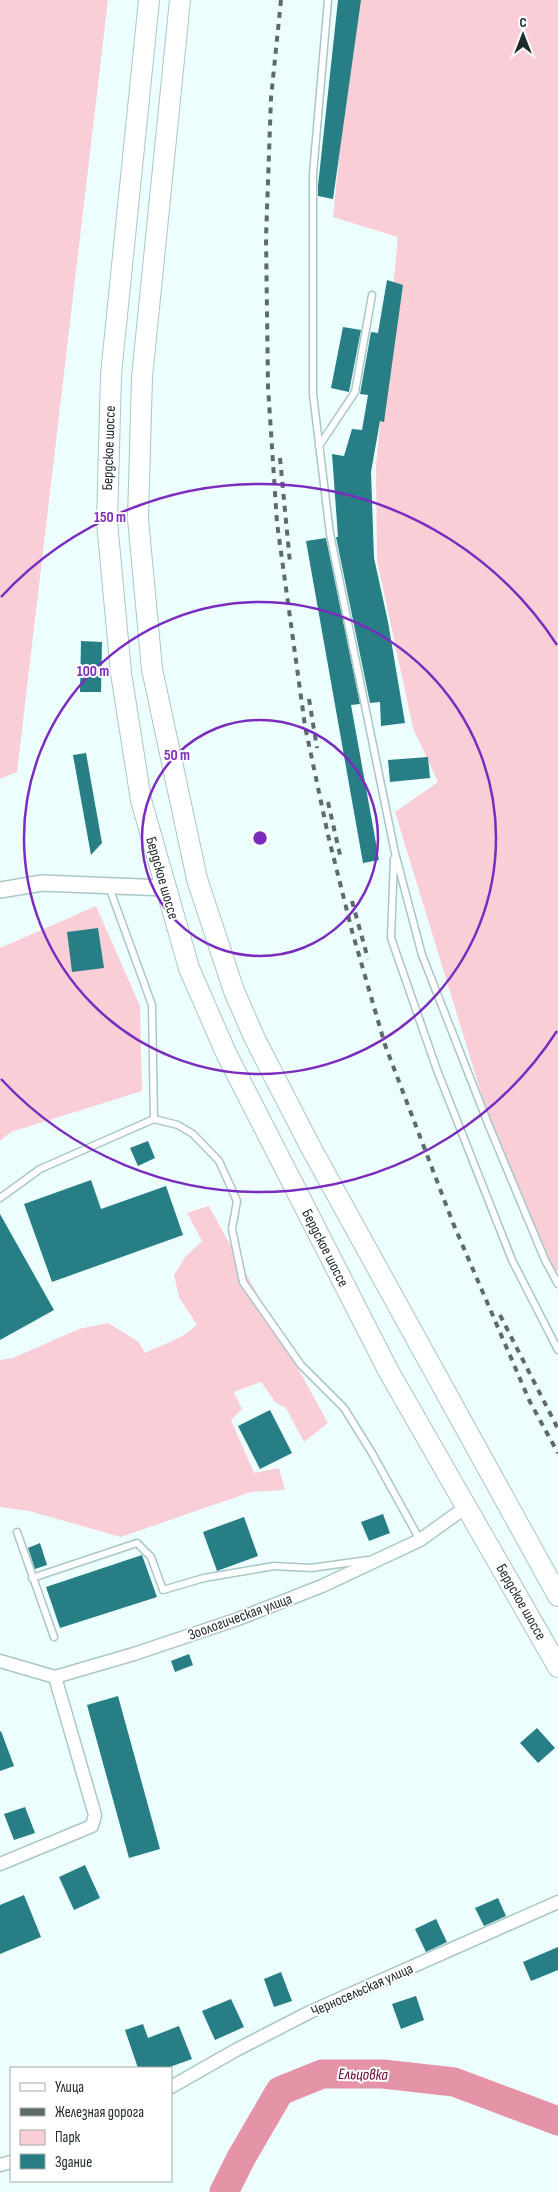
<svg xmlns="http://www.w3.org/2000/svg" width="558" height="2192" font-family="'Sofia Sans Condensed',sans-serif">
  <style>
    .green { fill: #f9ced7 }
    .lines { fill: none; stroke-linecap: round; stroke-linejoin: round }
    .river { stroke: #e593a7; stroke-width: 29 }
    .building { fill: #277f85 }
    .service-casing { stroke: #aac6c7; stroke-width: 9 }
    .minor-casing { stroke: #aac6c7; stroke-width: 15 }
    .tertiary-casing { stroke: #aac6c7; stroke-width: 18 }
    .trunk-casing { stroke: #aac6c7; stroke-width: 22 }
    .service { stroke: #fff; stroke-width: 6 }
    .minor { stroke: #fff; stroke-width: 12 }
    .tertiary { stroke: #fff; stroke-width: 15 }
    .trunk { stroke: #fff; stroke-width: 20 }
    .rail { stroke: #5e6a6b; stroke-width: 4; stroke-dasharray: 6 6; stroke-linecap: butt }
    .ring { fill: none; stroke: #7b2cbf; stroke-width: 2.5 }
    .labels { text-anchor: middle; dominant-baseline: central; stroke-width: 4; stroke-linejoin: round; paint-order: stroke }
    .street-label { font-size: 15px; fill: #202b2b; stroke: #fff }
    .water-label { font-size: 16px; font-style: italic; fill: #690530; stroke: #fff }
    .centre { fill: #7b2cbf; stroke: #fff; stroke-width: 2.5 }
    .ring-label { font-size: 15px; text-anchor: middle; font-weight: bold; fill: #7b2cbf; stroke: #fff; stroke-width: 4; stroke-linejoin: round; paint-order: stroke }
  </style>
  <rect width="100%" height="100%" fill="#edfeff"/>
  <g class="green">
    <path d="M 0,0 L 108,0 L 17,772 L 0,779 Z"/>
    <path d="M 355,0 L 558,0 L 558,1272 L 545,1260 L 485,1106 L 395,812 L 438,782 L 413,728 L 377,560 L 376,466 L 398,237 L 333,217 Z"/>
    <path d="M 96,906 L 140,1006 L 142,1091 L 11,1132 L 0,1141 L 0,948 Z"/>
    <path d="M 209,1206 L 328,1423 L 304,1442 L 286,1408 L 276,1403 L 261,1382 L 234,1392 L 242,1409 L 231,1420 L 254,1473 L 279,1468 L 285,1490 L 251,1492 L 121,1537 L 29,1511 L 0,1507 L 0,1360 L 13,1358 L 79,1329 L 108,1323 L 139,1342 L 145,1353 L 181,1337 L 197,1325 L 179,1297 L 174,1275 L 186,1256 L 202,1241 L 187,1213 Z"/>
  </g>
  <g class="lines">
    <path class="river" d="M 224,2192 L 241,2158 L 280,2091 L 322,2074 L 383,2074 L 454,2082 L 558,2121"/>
  </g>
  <g class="building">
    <path d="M 338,0 L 361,0 L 333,199 L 318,196 L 318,186 Z"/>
    <path d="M 387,280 L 403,285 L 384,422 L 380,421 L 371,472 L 374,558 L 388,622 L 405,723 L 381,726 L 380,702 L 370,703 L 336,537 L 338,537 L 332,454 L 344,456 L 352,429 L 362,430 L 368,395 L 360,394 L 371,332 L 378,333 Z"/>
    <path d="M 343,327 L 361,330 L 349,392 L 331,388 Z"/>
    <path d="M 326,538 L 360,704 L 351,705 L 379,860 L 363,863 L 306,541 Z"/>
    <path d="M 81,641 L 102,642 L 101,692 L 80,692 Z"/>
    <path d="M 86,753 L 102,843 L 91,855 L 73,755 Z"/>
    <path d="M 428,757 L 430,778 L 390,782 L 388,760 Z"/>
    <path d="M 98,928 L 104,968 L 72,972 L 67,932 Z"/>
    <path d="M 148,1141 L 155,1158 L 138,1166 L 130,1148 Z"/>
    <path d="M 91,1180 L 101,1209 L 166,1186 L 183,1235 L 52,1282 L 24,1204 Z"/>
    <path d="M 0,1214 L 54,1310 L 0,1340 Z"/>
    <path d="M 270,1410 L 292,1453 L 260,1469 L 238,1426 Z"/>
    <path d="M 383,1514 L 390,1533 L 369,1541 L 361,1522 Z"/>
    <path d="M 244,1517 L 258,1556 L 217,1571 L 203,1532 Z"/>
    <path d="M 40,1543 L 47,1565 L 35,1569 L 28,1548 Z"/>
    <path d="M 142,1555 L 157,1597 L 60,1628 L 46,1587 Z"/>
    <path d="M 189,1654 L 193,1665 L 175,1672 L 171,1661 Z"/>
    <path d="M 118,1696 L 160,1849 L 129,1858 L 87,1705 Z"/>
    <path d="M 537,1728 L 555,1748 L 538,1763 L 520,1743 Z"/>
    <path d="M 1,1731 L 14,1766 L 0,1771 L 0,1732 Z"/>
    <path d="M 25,1807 L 35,1833 L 14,1840 L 4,1814 Z"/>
    <path d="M 85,1865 L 100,1898 L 74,1910 L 59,1877 Z"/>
    <path d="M 24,1895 L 41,1937 L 0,1954 L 0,1905 Z"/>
    <path d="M 498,1898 L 506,1916 L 484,1926 L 475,1908 Z"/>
    <path d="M 436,1919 L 447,1942 L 426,1952 L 415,1929 Z"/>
    <path d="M 558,1947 L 558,1970 L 531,1981 L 523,1962 Z"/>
    <path d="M 281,1972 L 292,2001 L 274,2007 L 264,1979 Z"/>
    <path d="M 416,1996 L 424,2020 L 401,2029 L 392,2004 Z"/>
    <path d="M 231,1999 L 244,2027 L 215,2040 L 202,2011 Z"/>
    <path d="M 143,2024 L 148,2038 L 179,2026 L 192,2059 L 167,2068 L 138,2068 L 125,2030 Z"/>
  </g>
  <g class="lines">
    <defs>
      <g id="service">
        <path d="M 328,0 L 313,174 L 313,394 L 330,534 L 395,853 L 422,955 L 489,1126 L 545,1260 L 558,1284"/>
        <path d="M 319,446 L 355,392 L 372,295"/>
        <path d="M 394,859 L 391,938 L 437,1070 L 512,1260 L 558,1350"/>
        <path d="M 154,1119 L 178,1125 L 193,1134 L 219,1161 L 237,1201 L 232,1229 L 243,1282 L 301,1365 L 344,1408 L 372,1453 L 420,1540"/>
        <path d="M 0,1198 L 40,1169 L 154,1119 L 152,1005 L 109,887"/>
        <path d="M 17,1532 L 54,1637"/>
        <path d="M 32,1578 L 137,1543 L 151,1557 L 163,1590 L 204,1578 L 274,1566 L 311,1568 L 368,1560"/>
      </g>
      <g id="minor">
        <path d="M 0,1661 L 55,1677 L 134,1654 L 238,1619 L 322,1586 L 420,1540 L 466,1507"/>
        <path d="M 0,1864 L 92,1826 L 95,1815 L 55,1677"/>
        <path d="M 171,2087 L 236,2050 L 310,2012 L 558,1902"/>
        <path d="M 0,2165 L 11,2162"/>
      </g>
      <path id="tertiary" d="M 0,890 L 42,883 L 165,888"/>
      <g id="trunk">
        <path d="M 149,0 L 111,374 L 107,522 L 121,673 L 141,800 L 189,968 L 226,1053 L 389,1372 L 558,1667"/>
        <path d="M 180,0 L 142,377 L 138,519 L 152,669 L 197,879 L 234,991 L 255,1039 L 310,1146 L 558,1596"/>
      </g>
    </defs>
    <use href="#service" class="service-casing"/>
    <use href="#minor" class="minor-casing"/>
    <use href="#tertiary" class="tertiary-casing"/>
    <use href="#trunk" class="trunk-casing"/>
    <use href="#service" class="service"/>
    <use href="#minor" class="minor"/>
    <use href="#tertiary" class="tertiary"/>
    <use href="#trunk" class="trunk"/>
    <g class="rail">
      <path d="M 281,0 L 271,98 L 266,237 L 268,387 L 277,523 L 305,726 L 328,835 L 352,931 L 385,1045 L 453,1223 L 530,1402 L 558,1453"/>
      <path d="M 280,458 L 290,563"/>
      <path d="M 309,699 L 317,748"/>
      <path d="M 328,802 L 340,855"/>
      <path d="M 352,901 L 368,959"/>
      <path d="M 500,1315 L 558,1429"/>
    </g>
  </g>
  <g class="ring">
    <circle cx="260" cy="838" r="118"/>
    <circle cx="260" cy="838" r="236"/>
    <path d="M557 1031A354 354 0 0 1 1 1079M1 597A354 354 0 0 1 557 645"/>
  </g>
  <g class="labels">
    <g class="street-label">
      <text transform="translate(109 448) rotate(-88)">Бердское шоссе</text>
      <text transform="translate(162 878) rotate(74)">Бердское шоссе</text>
      <text transform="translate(325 1248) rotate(63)">Бердское шоссе</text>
      <text transform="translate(521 1602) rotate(60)">Бердское шоссе</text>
      <text transform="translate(240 1617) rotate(-20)">Зоологическая улица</text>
      <text transform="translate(362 1990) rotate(-24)">Черносельская улица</text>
    </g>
    <g class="water-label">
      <text transform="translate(363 2075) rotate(1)">Ельцовка</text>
    </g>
  </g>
  <circle cx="260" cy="838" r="8" class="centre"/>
  <g class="ring-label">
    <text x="110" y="522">150 m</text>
    <text x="93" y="676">100 m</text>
    <text x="177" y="760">50 m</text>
  </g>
  <rect x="10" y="2067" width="162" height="115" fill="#ffffff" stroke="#a6aaaa"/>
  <rect x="20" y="2083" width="25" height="8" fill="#ffffff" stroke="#a6aaaa"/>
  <text x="55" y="2092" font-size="15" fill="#202b2b">Улица</text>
  <rect x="20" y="2108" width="25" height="8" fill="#5e6a6b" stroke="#a6aaaa"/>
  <text x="55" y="2117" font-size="15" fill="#202b2b">Железная дорога</text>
  <rect x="20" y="2130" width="25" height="15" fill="#f9ced7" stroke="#a6aaaa"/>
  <text x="55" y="2142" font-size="15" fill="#202b2b">Парк</text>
  <rect x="20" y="2154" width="25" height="15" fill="#277f85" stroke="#a6aaaa"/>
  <text x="55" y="2167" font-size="15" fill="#202b2b">Здание</text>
  <g transform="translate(523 35)" stroke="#ffffff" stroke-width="4" paint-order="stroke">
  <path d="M0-4L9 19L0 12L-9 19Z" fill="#202b2b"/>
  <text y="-8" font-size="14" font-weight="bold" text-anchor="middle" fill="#202b2b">С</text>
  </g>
</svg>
